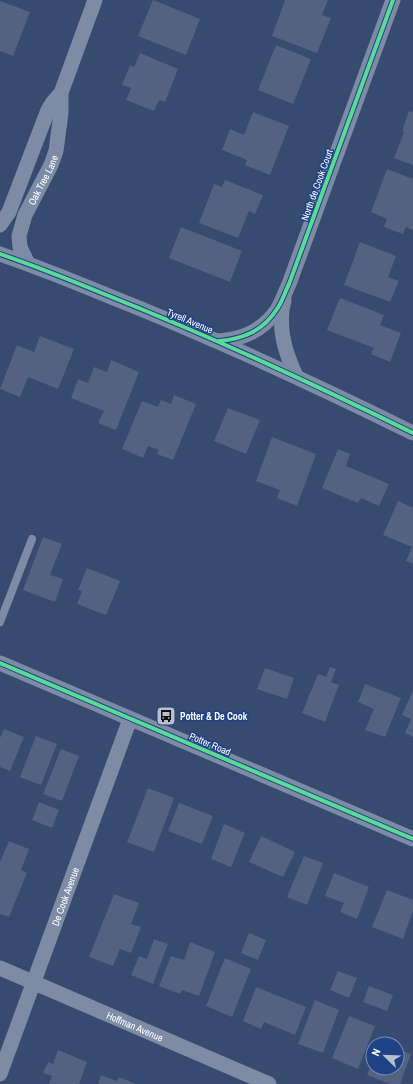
<svg xmlns="http://www.w3.org/2000/svg" width="413" height="1084" font-family="'Archivo Narrow',sans-serif">
  <style>
    .building { fill: #526280 }
    .lines { fill: none; stroke-linecap: round; stroke-linejoin: round }
    .service { stroke: #7d8ba5; stroke-width: 8 }
    .minor { stroke: #7d8ba5; stroke-width: 15 }
    .cycleway-casing { stroke: #1f4287; stroke-width: 6 }
    .cycleway { stroke: #5adb95; stroke-width: 4 }
    .labels { text-anchor: middle; dominant-baseline: central; stroke-width: 3; stroke-linejoin: round; paint-order: stroke }
    .street-label { font-size: 10px; fill: #fff; stroke: #1f4287 }
    .poi-label { font-size: 10px; font-weight: bold; fill: #fff; stroke: #1f4287; text-anchor: start }
  </style>
  <rect width="100%" height="100%" fill="#374a6f"/>
  <g class="building">
    <path d="M 153,0 L 200,19 L 186,55 L 138,36 Z"/>
    <path d="M 285,0 L 328,0 L 322,15 L 331,18 L 317,53 L 272,36 Z"/>
    <path d="M 0,1 L 30,12 L 13,56 L 0,51 Z"/>
    <path d="M 276,45 L 311,59 L 293,104 L 258,90 Z"/>
    <path d="M 140,53 L 178,69 L 165,102 L 159,100 L 154,111 L 126,100 L 131,88 L 122,85 L 130,65 L 134,67 Z"/>
    <path d="M 409,111 L 413,112 L 413,165 L 394,158 L 404,132 L 402,131 Z"/>
    <path d="M 253,112 L 289,126 L 270,175 L 245,165 L 247,160 L 222,150 L 230,129 L 244,135 Z"/>
    <path d="M 387,169 L 413,179 L 413,230 L 406,227 L 403,234 L 384,227 L 387,219 L 371,212 Z"/>
    <path d="M 225,180 L 263,195 L 255,214 L 249,211 L 238,238 L 199,223 L 214,184 L 222,187 Z"/>
    <path d="M 181,227 L 242,251 L 230,282 L 169,258 Z"/>
    <path d="M 360,242 L 396,256 L 388,277 L 399,281 L 390,302 L 344,285 Z"/>
    <path d="M 340,298 L 384,315 L 380,325 L 401,333 L 390,362 L 371,354 L 374,348 L 327,330 Z"/>
    <path d="M 40,336 L 74,349 L 58,389 L 28,377 L 20,397 L 0,389 L 17,345 L 34,352 Z"/>
    <path d="M 111,360 L 139,372 L 116,430 L 98,423 L 104,411 L 71,398 L 78,379 L 88,383 L 94,367 L 107,372 Z"/>
    <path d="M 174,395 L 196,404 L 173,460 L 157,454 L 159,450 L 148,446 L 143,458 L 122,449 L 142,401 L 158,407 L 161,400 L 171,404 Z"/>
    <path d="M 228,408 L 260,420 L 246,454 L 214,441 Z"/>
    <path d="M 272,437 L 316,454 L 297,506 L 277,498 L 280,490 L 256,481 Z"/>
    <path d="M 338,449 L 350,454 L 346,466 L 389,484 L 379,506 L 361,498 L 358,503 L 322,488 Z"/>
    <path d="M 398,501 L 413,508 L 413,564 L 406,561 L 412,547 L 383,535 Z"/>
    <path d="M 43,537 L 62,544 L 50,575 L 63,579 L 55,602 L 23,590 Z"/>
    <path d="M 87,568 L 120,581 L 106,615 L 77,604 L 82,591 L 78,590 Z"/>
    <path d="M 330,667 L 336,669 L 331,682 L 339,685 L 325,722 L 302,713 L 318,674 L 326,677 Z"/>
    <path d="M 265,668 L 294,678 L 287,699 L 257,689 Z"/>
    <path d="M 365,684 L 401,698 L 385,737 L 365,730 L 374,709 L 358,702 Z"/>
    <path d="M 413,690 L 413,737 L 405,733 L 411,719 L 402,715 Z"/>
    <path d="M 4,729 L 24,737 L 10,771 L 0,767 L 0,738 Z"/>
    <path d="M 36,736 L 57,744 L 41,785 L 20,777 Z"/>
    <path d="M 61,749 L 79,756 L 62,801 L 43,794 Z"/>
    <path d="M 148,788 L 174,798 L 154,852 L 127,842 Z"/>
    <path d="M 39,802 L 59,810 L 52,828 L 32,820 Z"/>
    <path d="M 179,803 L 213,816 L 202,844 L 168,831 Z"/>
    <path d="M 224,824 L 245,833 L 231,867 L 211,859 Z"/>
    <path d="M 261,836 L 295,852 L 283,877 L 249,862 Z"/>
    <path d="M 9,841 L 29,849 L 21,870 L 27,873 L 9,917 L 0,914 L 0,862 Z"/>
    <path d="M 304,856 L 323,863 L 307,905 L 287,897 Z"/>
    <path d="M 334,873 L 369,887 L 357,919 L 340,912 L 344,903 L 325,896 Z"/>
    <path d="M 387,890 L 413,900 L 413,911 L 403,939 L 372,927 Z"/>
    <path d="M 114,894 L 139,903 L 131,924 L 141,927 L 131,953 L 120,949 L 113,966 L 89,957 Z"/>
    <path d="M 249,933 L 266,940 L 258,960 L 241,953 Z"/>
    <path d="M 154,939 L 168,944 L 153,984 L 131,975 L 139,956 L 147,959 Z"/>
    <path d="M 190,942 L 215,952 L 199,996 L 182,990 L 180,994 L 159,986 L 171,956 L 184,960 Z"/>
    <path d="M 225,958 L 251,969 L 232,1017 L 206,1006 Z"/>
    <path d="M 338,971 L 357,978 L 349,998 L 330,990 Z"/>
    <path d="M 369,986 L 393,995 L 387,1011 L 363,1002 Z"/>
    <path d="M 256,987 L 306,1007 L 295,1035 L 264,1022 L 261,1029 L 243,1021 Z"/>
    <path d="M 315,1000 L 339,1010 L 323,1053 L 298,1044 Z"/>
    <path d="M 349,1016 L 375,1026 L 358,1069 L 332,1058 Z"/>
    <path d="M 397,1049 L 411,1054 L 400,1084 L 390,1084 L 367,1075 L 373,1060 L 373,1068 L 397,1068 Z"/>
    <path d="M 58,1050 L 87,1062 L 79,1084 L 49,1084 L 52,1076 L 43,1073 L 48,1062 L 53,1064 Z"/>
    <path d="M 101,1075 L 117,1081 L 119,1077 L 136,1084 L 98,1084 Z"/>
  </g>
  <g class="lines">
    <path class="service" d="M 0,622 L 32,539"/>
    <g class="minor">
      <path d="M 0,225 L 9,212 L 48,110 L 53,102 L 61,93"/>
      <path d="M 0,254 C 35,266 70,280 104,294 C 210,336 312,383 413,433"/>
      <path id="s1" d="M 28,264 L 20,247 L 19,236 L 25,215 L 51,165 L 56,151 L 61,113 L 61,93 L 95,0"/>
      <path d="M 284,300 C 277,327 285,352 296,376"/>
      <path d="M 218,341 C 243,339 262,331 277,310 C 282,302 285,292 289,284 L 393,0"/>
      <path d="M 0,663 L 413,839"/>
      <path id="s2" d="M 0,968 L 269,1084"/>
      <path id="s3" d="M 0,1074 L 130,719"/>
    </g>
    <defs>
      <g id="cycleway">
        <path d="M 0,254 C 35,266 70,280 104,294 C 210,336 312,383 413,433"/>
        <path d="M 219,341 C 243,339 263,331 277,309 C 282,302 285,292 289,284 L 393,0"/>
        <path d="M 0,663 L 413,839"/>
      </g>
    </defs>
    <use href="#cycleway" class="cycleway-casing"/>
    <use href="#cycleway" class="cycleway"/>
  </g>
  <defs>
    <symbol id="bus-square" viewBox="-11 -11 22 22"><rect x="-9" y="-9" width="18" height="18" rx="4" fill="#b9c0cd" stroke="#1f4287"/><path d="M-5-6H5V4H4V6H2V4H-2V6H-4V4H-5ZM-3.5-4V0h7V-4ZM-3.5 1.2v1.5H-2V1.2ZM2 1.2v1.5H3.5V1.2Z" fill="#111"/></symbol>
  </defs>
  <g fill-rule="evenodd">
    <use href="#bus-square" x="155" y="705" width="22" height="22"/>
  </g>
  <g class="labels">
    <g class="street-label">
      <text stroke="none"><textPath href="#s1" startOffset="91">Oak Tree Lane</textPath></text>
      <text transform="translate(317 185) rotate(-70)">North de Cook Court</text>
      <text transform="translate(190 321) rotate(23)">Tyrell Avenue</text>
      <text transform="translate(210 744) rotate(23)">Potter Road</text>
      <text stroke="none"><textPath href="#s3" startOffset="189">De Cook Avenue</textPath></text>
      <text stroke="none"><textPath href="#s2" startOffset="147">Hoffman Avenue</textPath></text>
    </g>
    <g class="poi-label">
      <text x="180" y="716">Potter &amp; De Cook</text>
    </g>
  </g>
  <g transform="translate(385 1056) rotate(293)"><circle r="19" fill="#1f4287" stroke="#798eb7"/>
  <path d="M0-3L7 15L0 10L-7 15Z" fill="#b9c0cd"/>
  <text y="-6" font-size="11" font-weight="bold" text-anchor="middle" fill="#ffffff">N</text>
  </g>
</svg>
